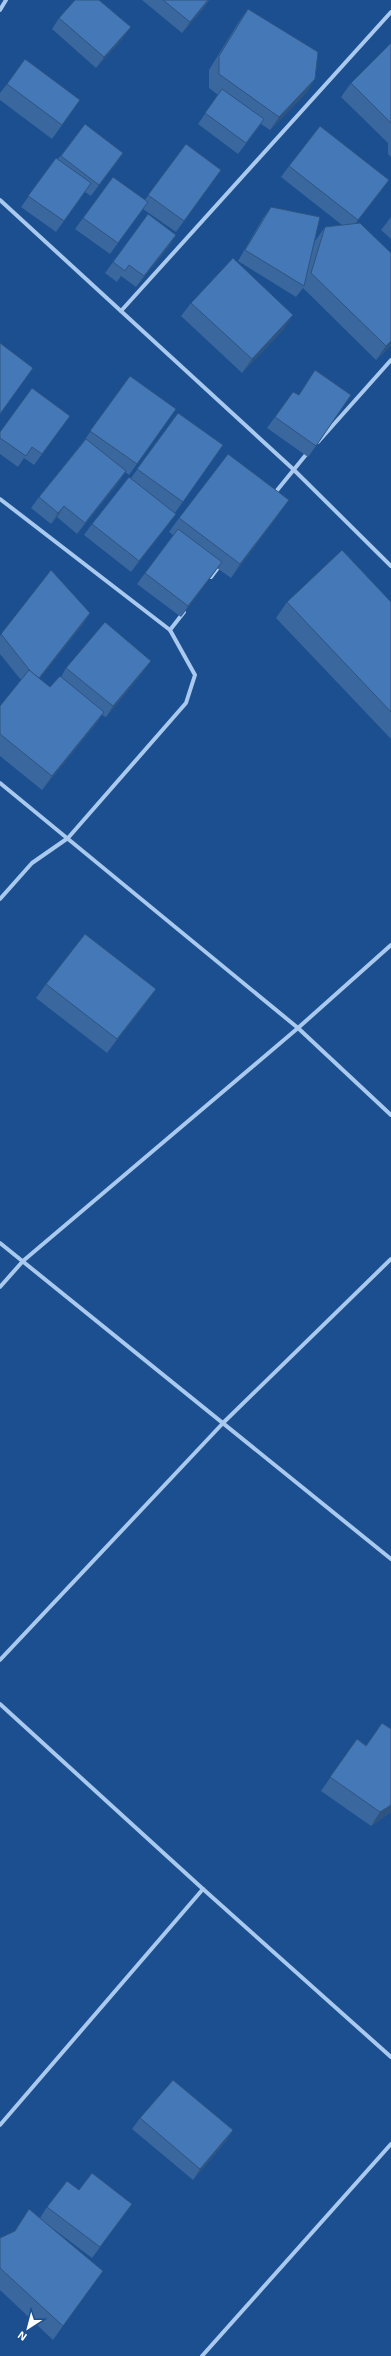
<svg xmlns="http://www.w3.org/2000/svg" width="391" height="2356" font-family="'Exo 2',sans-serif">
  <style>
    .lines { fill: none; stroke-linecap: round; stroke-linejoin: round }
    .minor { stroke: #a9c9ee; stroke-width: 4 }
    .wall { fill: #3a679d }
    .shaded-wall { fill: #305480 }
    .building { fill: #4478b7; stroke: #305480 }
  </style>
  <rect width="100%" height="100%" fill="#1b4f8f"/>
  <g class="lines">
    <g class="minor">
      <path d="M 0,10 L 6,0"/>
      <path d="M 0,200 L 293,469 L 391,566"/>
      <path d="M 121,311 L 391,12"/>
      <path d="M 318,442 L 391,360"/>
      <path d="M 274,494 L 309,451"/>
      <path d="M 0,499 L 170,630"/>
      <path d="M 211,577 L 220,565"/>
      <path d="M 0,783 L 298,1028 L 391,1115"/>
      <path d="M 0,899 L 32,863 L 68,838 L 186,703 L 195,675 L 170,630 L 184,612"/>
      <path d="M 0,1243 L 391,1559"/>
      <path d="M 0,1287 L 23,1261 L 298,1028 L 391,945"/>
      <path d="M 0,1660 L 224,1422 L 391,1259"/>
      <path d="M 0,1704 L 203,1889 L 391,2057"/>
      <path d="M 0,2125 L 203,1889"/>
      <path d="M 202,2356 L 391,2144"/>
    </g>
  </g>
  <g class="wall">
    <path d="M 142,0 L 209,0 L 203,9 L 182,33 Z"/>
    <path d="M 248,9 L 315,79 L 306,93 L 270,130 L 261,124 L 238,154 L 198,124 L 218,95 L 209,88 L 209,70 L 238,23 Z"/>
    <path d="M 59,18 L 123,38 L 96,68 L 52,29 Z"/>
    <path d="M 391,43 L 391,157 L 388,154 L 388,143 L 341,97 L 351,83 Z"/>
    <path d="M 7,84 L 70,114 L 52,139 L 0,100 L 0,93 Z"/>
    <path d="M 85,124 L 123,153 L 91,196 L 85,192 L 56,232 L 21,207 L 56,158 L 58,159 Z"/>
    <path d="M 186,144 L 221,170 L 176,232 L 143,209 L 110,254 L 75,229 L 83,218 L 145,200 Z"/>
    <path d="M 289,166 L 381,191 L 356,223 L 391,253 L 391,345 L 376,360 L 303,288 L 296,297 L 238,261 L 263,218 L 271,207 L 312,249 L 315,241 L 325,227 L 342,225 L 281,177 Z"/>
    <path d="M 148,214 L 176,235 L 169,246 L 136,287 L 121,276 L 117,282 L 105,273 Z"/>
    <path d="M 391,217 L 391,239 L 381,230 Z"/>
    <path d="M 191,303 L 284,329 L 242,373 L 181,316 Z"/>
    <path d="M 130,376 L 176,409 L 129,475 L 125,472 L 119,482 L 77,534 L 57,517 L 51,524 L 31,508 L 39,497 L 83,442 Z"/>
    <path d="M 293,392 L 316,446 L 308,457 L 267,428 Z"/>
    <path d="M 178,413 L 223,445 L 175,513 L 168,525 L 131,572 L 84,535 L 92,524 L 131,478 Z"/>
    <path d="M 70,416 L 34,465 L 24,458 L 18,467 L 0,454 L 0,432 Z"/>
    <path d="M 279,514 L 231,578 L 217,568 L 181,617 L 137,584 L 173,535 L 169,532 L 179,518 Z"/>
    <path d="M 51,570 L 90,613 L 83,624 L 39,679 L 50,687 L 61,677 L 66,668 L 143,672 L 106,717 L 102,715 L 95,725 L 42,790 L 0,756 L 0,706 L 21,680 L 0,654 L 0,636 Z"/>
    <path d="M 287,602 L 391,602 L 391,739 L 276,618 Z"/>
    <path d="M 46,984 L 156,989 L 146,1003 L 107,1053 L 36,998 Z"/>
    <path d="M 357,1739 L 366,1745 L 391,1812 L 371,1826 L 321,1791 Z"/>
    <path d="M 140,2118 L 233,2130 L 226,2141 L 193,2180 L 132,2129 Z"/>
    <path d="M 79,2190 L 132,2204 L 92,2258 L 51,2227 L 93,2284 L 53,2340 L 0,2290 L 0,2238 L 14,2232 L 29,2209 L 40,2218 L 47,2207 Z"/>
  </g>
  <g class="shaded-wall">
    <path d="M 209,0 L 203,9 L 182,33 L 190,22 Z"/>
    <path d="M 131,27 L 123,38 L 96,68 L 104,57 Z"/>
    <path d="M 315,79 L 306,93 L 270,130 L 279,117 Z"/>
    <path d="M 123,153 L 116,164 L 91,196 L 99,185 Z"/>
    <path d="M 389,180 L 381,191 L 350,231 L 358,220 Z"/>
    <path d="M 176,235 L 169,246 L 136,287 L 144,276 Z"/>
    <path d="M 293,315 L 284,329 L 242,373 L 252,359 Z"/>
    <path d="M 391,341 L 391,345 L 376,360 L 386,346 Z"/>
    <path d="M 126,471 L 119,482 L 77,534 L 85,523 Z"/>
    <path d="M 289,500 L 279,514 L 231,578 L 240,564 Z"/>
    <path d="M 64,506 L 57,517 L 51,524 L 58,513 Z"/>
    <path d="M 176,514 L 168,525 L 131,572 L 139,561 Z"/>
    <path d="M 222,562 L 214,573 L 181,617 L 188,606 Z"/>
    <path d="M 90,613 L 83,624 L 30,691 L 37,680 Z"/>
    <path d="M 151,661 L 143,672 L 106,717 L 113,706 Z"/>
    <path d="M 104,712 L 95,725 L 42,790 L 52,776 Z"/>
    <path d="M 156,989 L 146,1003 L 107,1053 L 117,1039 Z"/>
    <path d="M 391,1805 L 391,1812 L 371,1826 L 380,1812 Z"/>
    <path d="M 233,2130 L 226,2141 L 193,2180 L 200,2169 Z"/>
  </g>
  <g class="building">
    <path d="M 75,0 L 99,0 L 131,27 L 104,57 L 59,18 Z"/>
    <path d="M 163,0 L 208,0 L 190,22 Z"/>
    <path d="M 248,9 L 318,52 L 315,79 L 279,117 L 219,74 L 219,56 Z"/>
    <path d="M 391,43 L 391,123 L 351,83 Z"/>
    <path d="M 25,59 L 80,100 L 62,125 L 7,84 Z"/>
    <path d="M 222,89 L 264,119 L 246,143 L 205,113 Z"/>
    <path d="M 85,124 L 123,153 L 99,185 L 61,156 Z"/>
    <path d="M 320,126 L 389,180 L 358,220 L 289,166 Z"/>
    <path d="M 186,144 L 221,170 L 184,221 L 148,195 Z"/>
    <path d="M 56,158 L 91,183 L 64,221 L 28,196 Z"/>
    <path d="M 113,177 L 148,202 L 118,243 L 83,218 Z"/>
    <path d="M 271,207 L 320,217 L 304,286 L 245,250 Z"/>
    <path d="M 148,214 L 176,235 L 144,276 L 129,265 L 125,271 L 113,262 Z"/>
    <path d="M 360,223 L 391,253 L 391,341 L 386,346 L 311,273 L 325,227 Z"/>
    <path d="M 233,258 L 293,315 L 252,359 L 191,303 Z"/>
    <path d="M 0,343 L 33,368 L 0,414 Z"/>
    <path d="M 315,370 L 351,395 L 316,446 L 275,417 L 293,392 L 299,395 Z"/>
    <path d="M 130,376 L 176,409 L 137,464 L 90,431 Z"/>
    <path d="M 32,388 L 70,416 L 42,454 L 32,447 L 26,456 L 0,438 L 0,432 Z"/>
    <path d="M 178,413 L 223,445 L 183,502 L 137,469 Z"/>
    <path d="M 86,439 L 126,471 L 85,523 L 64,506 L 58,513 L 39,497 Z"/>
    <path d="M 228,454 L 289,500 L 240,564 L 179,518 Z"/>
    <path d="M 129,477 L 176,514 L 139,561 L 92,524 Z"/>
    <path d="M 178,529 L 222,562 L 188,606 L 145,573 Z"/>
    <path d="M 342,550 L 391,602 L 391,712 L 287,602 Z"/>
    <path d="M 51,570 L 90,613 L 39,678 L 31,672 L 1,634 Z"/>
    <path d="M 105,622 L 151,661 L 113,706 L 66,668 Z"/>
    <path d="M 29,670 L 50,687 L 60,676 L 104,712 L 52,776 L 0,734 L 0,706 Z"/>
    <path d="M 85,934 L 156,989 L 117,1039 L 46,984 Z"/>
    <path d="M 382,1723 L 391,1729 L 391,1805 L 380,1812 L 330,1777 L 357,1739 L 366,1746 Z"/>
    <path d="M 173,2080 L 233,2130 L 200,2169 L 140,2118 Z"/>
    <path d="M 92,2173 L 132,2204 L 100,2247 L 47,2207 L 67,2181 L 79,2190 Z"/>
    <path d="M 29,2209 L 103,2271 L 63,2326 L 0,2268 L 0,2238 L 15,2231 Z"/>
  </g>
  <g transform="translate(28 2328) rotate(216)" stroke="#1b4f8f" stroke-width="3" paint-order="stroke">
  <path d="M0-3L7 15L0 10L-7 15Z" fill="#ffffff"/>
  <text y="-6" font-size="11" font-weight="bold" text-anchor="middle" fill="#ffffff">N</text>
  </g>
</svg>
